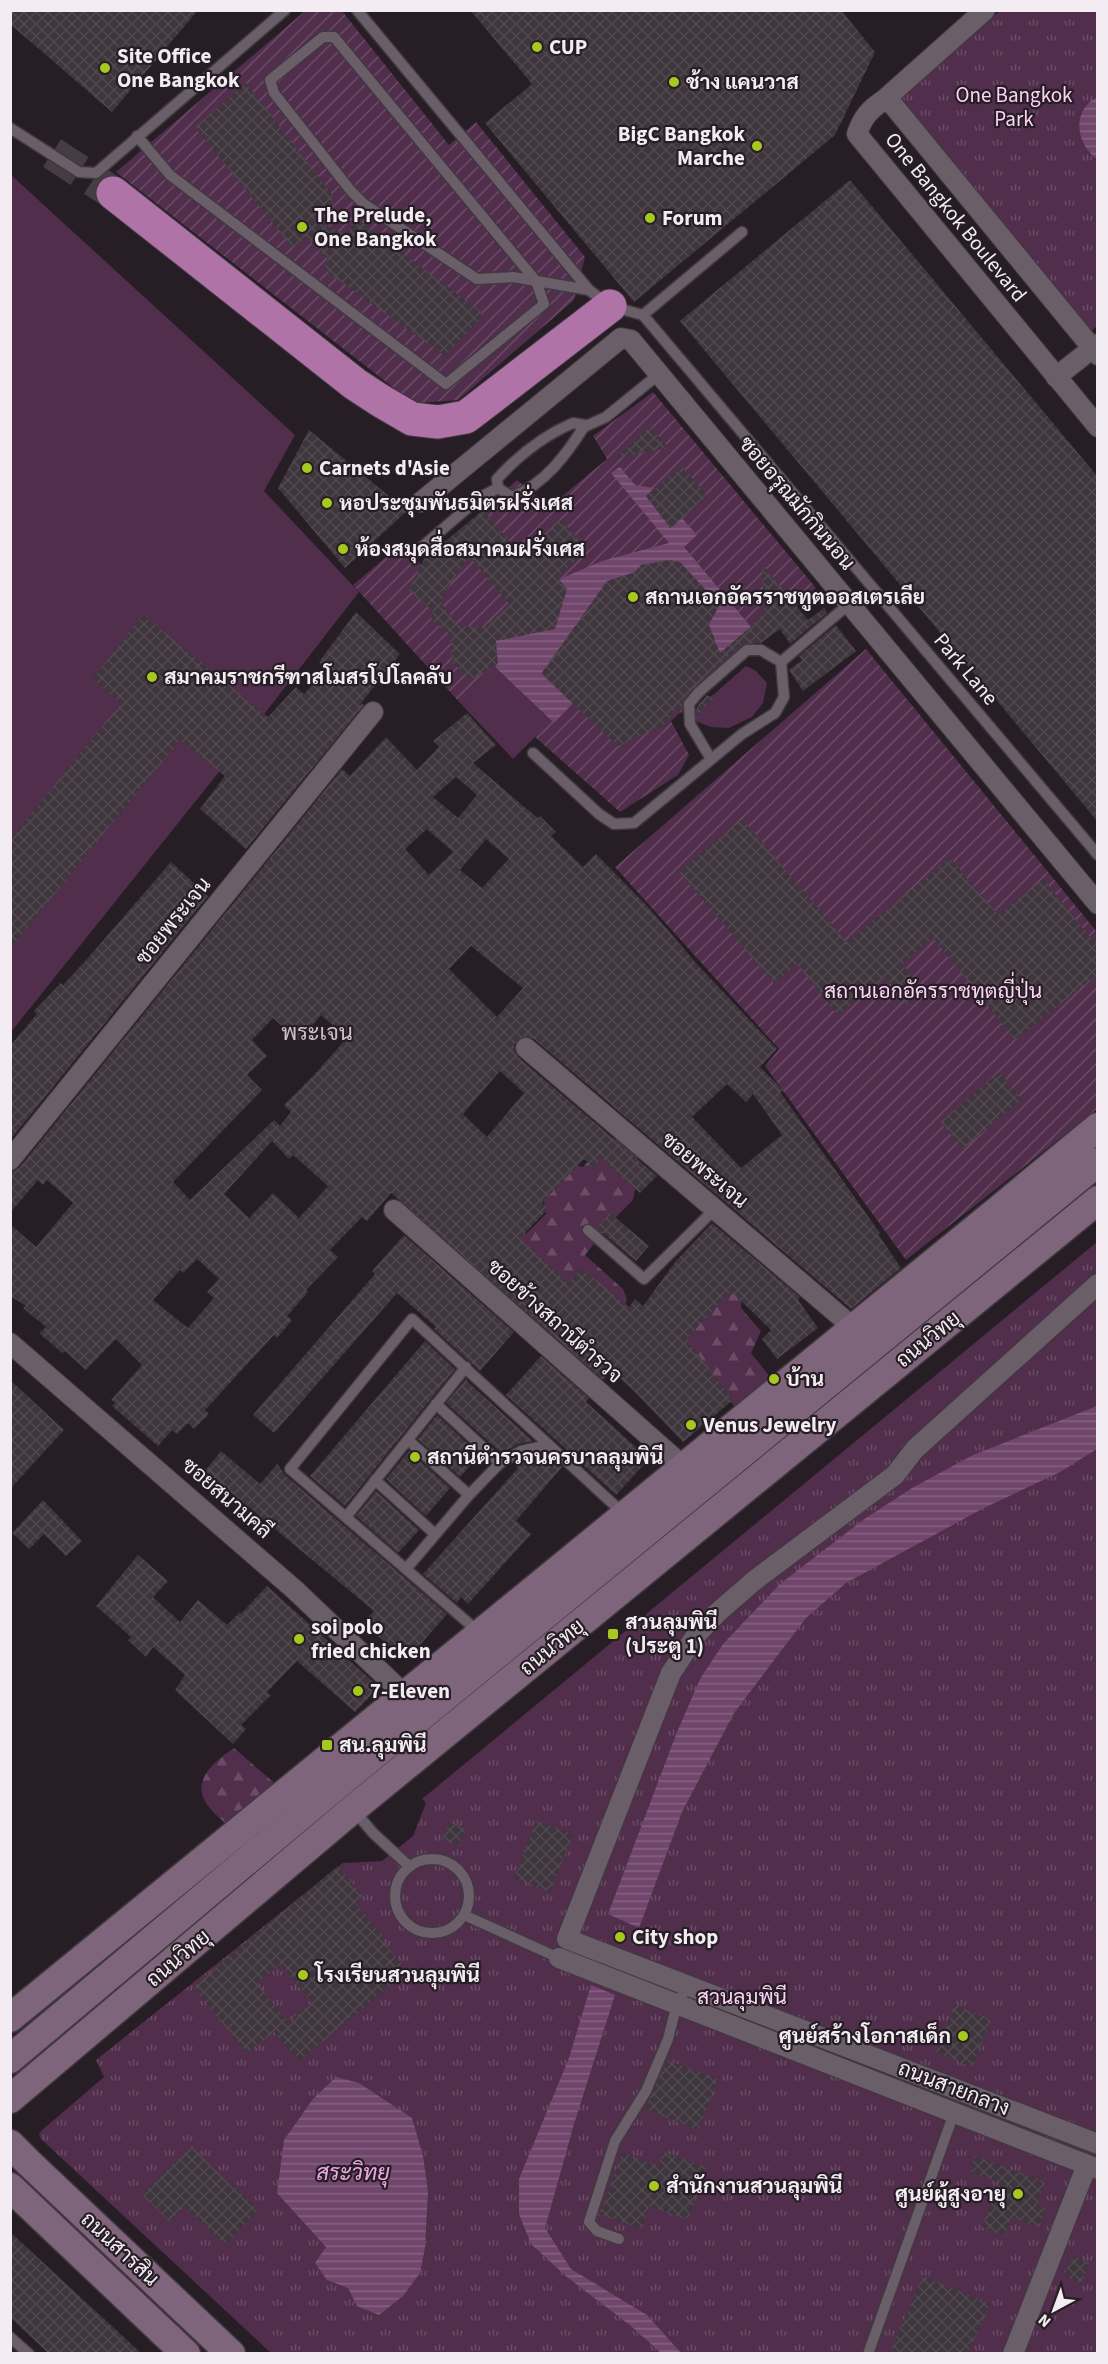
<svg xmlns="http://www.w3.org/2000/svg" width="1108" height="2364" font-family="'Source Sans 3',Sarabun,sans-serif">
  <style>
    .grass { fill: #502e4c }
    .forest { fill: url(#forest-firs) }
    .park { fill: url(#park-tufts) }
    .garden { fill: url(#garden-furrows) }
    .water { fill: url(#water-rules) }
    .building { fill: url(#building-cross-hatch); fill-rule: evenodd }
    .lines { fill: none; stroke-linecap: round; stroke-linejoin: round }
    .highway-tunnel { stroke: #453c44; stroke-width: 33; stroke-dasharray: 33 16; stroke-linecap: butt }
    .lane-casing { stroke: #413940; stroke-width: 13 }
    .street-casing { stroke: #413940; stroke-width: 22 }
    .secondary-casing { stroke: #413940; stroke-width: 31 }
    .highway-casing { stroke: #413940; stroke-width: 35 }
    .lane { stroke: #6a5f69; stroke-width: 10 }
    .street { stroke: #6a5f69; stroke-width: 20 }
    .secondary { stroke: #7f657c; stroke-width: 28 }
    .highway { stroke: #b073a8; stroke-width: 33 }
    .poi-dot { fill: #a7c820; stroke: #261d25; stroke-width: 2 }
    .labels { text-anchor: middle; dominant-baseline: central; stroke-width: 4.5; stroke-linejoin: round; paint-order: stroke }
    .poi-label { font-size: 21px; font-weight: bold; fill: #f3ecf2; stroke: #261d25; text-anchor: start }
    .park-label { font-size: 21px; fill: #fcd2f6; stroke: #261d25 }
    .street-label { font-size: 21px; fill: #f3ecf2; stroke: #261d25 }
    .neighbourhood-label { font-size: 22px; fill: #ccbfca; stroke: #261d25 }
    .water-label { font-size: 22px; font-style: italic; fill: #eda8e4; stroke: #261d25 }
  </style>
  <defs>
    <pattern id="forest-firs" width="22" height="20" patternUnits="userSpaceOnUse" patternTransform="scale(1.5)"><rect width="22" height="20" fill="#502e4c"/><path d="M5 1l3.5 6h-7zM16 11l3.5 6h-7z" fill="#6a4c66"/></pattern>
    <pattern id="park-tufts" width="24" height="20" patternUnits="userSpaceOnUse" patternTransform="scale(1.5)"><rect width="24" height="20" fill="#502e4c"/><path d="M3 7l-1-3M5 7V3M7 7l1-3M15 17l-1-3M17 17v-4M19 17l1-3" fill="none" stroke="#6a4c66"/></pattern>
    <pattern id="garden-furrows" width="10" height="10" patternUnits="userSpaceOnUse" patternTransform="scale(1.5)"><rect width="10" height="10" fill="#502e4c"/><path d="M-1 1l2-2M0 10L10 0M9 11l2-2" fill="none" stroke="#6a4c66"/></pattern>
    <pattern id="water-rules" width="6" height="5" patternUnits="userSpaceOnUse" patternTransform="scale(1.5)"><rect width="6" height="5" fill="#71466c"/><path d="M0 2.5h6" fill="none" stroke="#866181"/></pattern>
    <pattern id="building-cross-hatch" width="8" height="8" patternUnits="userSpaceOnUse" patternTransform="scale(1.5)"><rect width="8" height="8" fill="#3f353d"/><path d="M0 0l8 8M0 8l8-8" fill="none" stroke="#524950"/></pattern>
  </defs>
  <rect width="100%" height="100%" fill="#261d25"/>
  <g class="grass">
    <path d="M 10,174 L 295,435 L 264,491 L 359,592 L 227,762 L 11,1032 Z"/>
    <path d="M 746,666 L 755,670 L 767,683 L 763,703 L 752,717 L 729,728 L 711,727 L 695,721 L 695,711 L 700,702 L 713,695 Z"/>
    <path d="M 496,668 L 551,721 L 513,759 L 462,705 Z"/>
  </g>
  <g class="forest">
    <path d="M 623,1135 L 636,1148 L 639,1171 L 633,1200 L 612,1221 L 585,1255 L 623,1289 L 627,1299 L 624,1309 L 577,1305 L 502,1223 L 509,1220 L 526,1234 L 546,1214 L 543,1196 L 570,1164 L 583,1167 L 604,1144 Z"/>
    <path d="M 724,1263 L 743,1288 L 741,1308 L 761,1331 L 751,1353 L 771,1378 L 737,1409 L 686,1349 L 676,1325 Z"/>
    <path d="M 234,1748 L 279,1787 L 225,1823 C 217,1816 208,1808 203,1797 C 195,1776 219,1758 234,1748 Z"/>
  </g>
  <g class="park">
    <path d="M 1000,11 L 1097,11 L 1097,326 L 1090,332 L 896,95 Z"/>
    <path d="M 1097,1242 L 1097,2353 L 271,2353 L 41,2139 L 39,2134 L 42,2130 L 104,2077 L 96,2060 L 343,1863 L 382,1861 L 413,1836 L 426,1803 L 422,1799 Z"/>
  </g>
  <g class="garden">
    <path d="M 305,11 L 342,11 L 449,145 L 476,122 L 585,257 L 574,300 L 458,400 L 419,403 L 399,392 L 116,172 Z"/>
    <path d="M 653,392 L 816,588 L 671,721 L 689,755 L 678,775 L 620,812 L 535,737 L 550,720 L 497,668 L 462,705 L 353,585 L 400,545 L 422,565 L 517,480 L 549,507 L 607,459 L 593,436 Z"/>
    <path d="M 866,649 L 1097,932 L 1097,1109 L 906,1260 L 765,1066 L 779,1049 L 615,867 Z"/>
  </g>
  <g class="water">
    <path d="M 1097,97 L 1097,159 C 1076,144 1071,111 1097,97 Z"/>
    <path d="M 620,467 L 635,485 L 654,488 L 646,496 L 670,528 L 681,517 L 697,535 L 684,547 L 751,627 L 687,681 L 576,700 L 554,723 L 496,668 L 490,635 L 562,578 L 602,561 L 669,543 L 611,473 Z"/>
    <path d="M 1097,1406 L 1097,1449 L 1060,1472 L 982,1509 L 846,1583 L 806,1618 L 734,1713 L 682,1812 L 639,1928 L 608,1914 L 677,1732 L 700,1679 L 723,1644 L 780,1584 L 863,1520 L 912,1488 L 973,1455 Z"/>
    <path d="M 591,1985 L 615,1995 L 574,2124 L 545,2228 L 571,2269 L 647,2315 L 681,2353 L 661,2353 L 631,2326 L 567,2277 L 531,2244 L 519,2214 L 519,2179 L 569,2058 Z"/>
    <path d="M 336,2077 L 359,2083 L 412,2118 L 423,2156 L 428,2191 L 425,2248 L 420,2273 L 403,2296 L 379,2315 L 357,2306 L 348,2288 L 327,2280 L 315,2263 L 326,2247 L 277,2193 L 284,2140 L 313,2099 Z"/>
  </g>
  <g class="building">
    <path d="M 10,10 L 198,10 L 112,112 L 10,24 Z"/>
    <path d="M 470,10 L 841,10 L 875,52 L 835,135 L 634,302 L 485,123 L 532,84 Z"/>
    <path d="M 246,83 L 335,198 L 312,219 L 346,234 L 356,218 L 484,314 L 445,356 L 323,269 L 328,259 L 306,237 L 293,248 L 195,127 Z"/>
    <path d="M 850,180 L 1098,477 L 1098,822 L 680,321 Z"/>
    <path d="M 650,426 L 668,448 L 616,458 Z"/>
    <path d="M 309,430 L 407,511 L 345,568 L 278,488 Z"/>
    <path d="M 682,466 L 707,496 L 671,528 L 646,496 Z"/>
    <path d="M 483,510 L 517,550 L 538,532 L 547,533 L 560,519 L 588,550 L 557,577 L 567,589 L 555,629 L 496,641 L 498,664 L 470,680 L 452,662 L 450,635 L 431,619 L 434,613 L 409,590 L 424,559 ZM 469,556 L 510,605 L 484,627 L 458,626 L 441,603 L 445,592 Z"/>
    <path d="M 668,560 L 680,562 L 716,601 L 718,608 L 709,625 L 720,653 L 753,625 L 764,610 L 762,564 L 808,620 L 824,608 L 827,613 L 790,644 L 780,629 L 761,643 L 742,644 L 693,687 L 683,700 L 682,714 L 676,708 L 664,725 L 618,746 L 541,674 L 607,581 L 635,572 L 641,565 Z"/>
    <path d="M 356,612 L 400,654 L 361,703 L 364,705 L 246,849 L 200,809 L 225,776 L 180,740 L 10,949 L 10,840 L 121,703 L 92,679 L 143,615 L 268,717 L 296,687 L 304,694 L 327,669 L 319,662 Z"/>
    <path d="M 836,625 L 856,651 L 803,691 L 789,670 L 802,660 L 799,656 Z"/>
    <path d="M 707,695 L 714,700 L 703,707 L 697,720 L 697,707 Z"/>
    <path d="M 467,713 L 496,745 L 473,763 L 522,805 L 538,818 L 540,816 L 556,832 L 551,836 L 583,867 L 596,854 L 649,908 L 696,963 L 777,1049 L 760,1067 L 783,1090 L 780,1092 L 880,1233 L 878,1234 L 901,1268 L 851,1309 L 534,1039 L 523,1037 L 514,1045 L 515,1051 L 518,1057 L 657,1176 L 640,1193 L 601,1158 L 593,1168 L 584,1159 L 542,1203 L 548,1209 L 520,1238 L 568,1283 L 581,1268 L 629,1307 L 635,1299 L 643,1306 L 676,1261 L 712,1223 L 800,1297 L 798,1300 L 818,1328 L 777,1359 L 762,1339 L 771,1330 L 731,1291 L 686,1339 L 733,1400 L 683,1442 L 634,1391 L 611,1370 L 603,1380 L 391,1193 L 367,1221 L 362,1217 L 330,1250 L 338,1257 L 306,1290 L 308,1292 L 287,1316 L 292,1320 L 277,1338 L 274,1335 L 205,1410 L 209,1414 L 194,1429 L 188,1423 L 177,1434 L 172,1430 L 158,1446 L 112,1406 L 115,1403 L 111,1400 L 142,1365 L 116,1339 L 86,1370 L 65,1351 L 62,1353 L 39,1333 L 46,1327 L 23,1308 L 26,1306 L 10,1296 L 10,1224 L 36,1247 L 73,1203 L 47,1180 L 43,1185 L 38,1180 L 10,1213 L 10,1172 L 19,1168 L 342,769 L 350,776 L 386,737 L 417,770 L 439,747 L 433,741 ZM 456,777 L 477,795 L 458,818 L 433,797 ZM 427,829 L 453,852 L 429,875 L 405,849 ZM 486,839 L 509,859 L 482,888 L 460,870 ZM 471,946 L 523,988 L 497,1017 L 449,969 ZM 321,1015 L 347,1038 L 313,1076 L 284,1105 L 291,1112 L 280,1126 L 274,1120 L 190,1200 L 173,1182 L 262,1090 L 247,1075 L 267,1056 L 252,1040 L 273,1018 L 299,1041 ZM 500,1071 L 524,1093 L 487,1137 L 463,1114 ZM 727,1084 L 746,1102 L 753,1094 L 782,1135 L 741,1168 L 692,1117 ZM 272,1141 L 289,1159 L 293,1155 L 328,1186 L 299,1218 L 273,1193 L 249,1218 L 224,1194 ZM 197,1259 L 219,1279 L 207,1292 L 214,1298 L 188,1328 L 153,1300 L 180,1270 L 183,1273 Z"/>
    <path d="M 742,819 L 847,942 L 950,858 L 998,915 L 1043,879 L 1098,947 L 1098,974 L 1015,1040 L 933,938 L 902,964 L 925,992 L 908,1005 L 885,977 L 838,1015 L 797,964 L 774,983 L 679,872 Z"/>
    <path d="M 171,862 L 208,896 L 10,1140 L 10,1046 L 37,1014 L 34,1011 L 61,983 L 63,985 L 88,958 Z"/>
    <path d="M 999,1072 L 1022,1099 L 963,1149 L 940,1122 Z"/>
    <path d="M 610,1213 L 649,1246 L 636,1261 L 597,1228 Z"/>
    <path d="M 404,1235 L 514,1332 L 480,1371 L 434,1329 L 436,1327 L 397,1293 L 274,1433 L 253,1415 L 375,1274 L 372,1271 Z"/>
    <path d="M 425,1341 L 455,1369 L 345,1506 L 310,1476 Z"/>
    <path d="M 541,1356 L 589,1398 L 586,1402 L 649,1459 L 616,1495 L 506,1395 Z"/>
    <path d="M 466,1379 L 469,1383 L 533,1441 L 518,1444 L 502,1453 L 490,1443 L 446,1403 Z"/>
    <path d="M 10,1380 L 64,1430 L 10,1489 Z"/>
    <path d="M 437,1415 L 480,1455 L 460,1477 L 418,1439 Z"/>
    <path d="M 221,1451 L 260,1484 L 277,1464 L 285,1475 L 447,1614 L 406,1661 L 363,1623 L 374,1611 L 205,1471 Z"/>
    <path d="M 409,1451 L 450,1488 L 426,1516 L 386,1479 Z"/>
    <path d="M 547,1453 L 562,1467 L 516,1521 L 531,1534 L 468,1604 L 461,1597 L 457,1603 L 423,1574 L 518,1468 L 514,1464 L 524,1458 Z"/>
    <path d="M 376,1491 L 419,1530 L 398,1553 L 356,1516 Z"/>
    <path d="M 43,1500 L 82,1541 L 66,1556 L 44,1534 L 29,1549 L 12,1533 Z"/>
    <path d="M 138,1555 L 168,1581 L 153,1597 L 180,1622 L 198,1600 L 227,1625 L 240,1612 L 241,1614 L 267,1586 L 379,1687 L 355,1712 L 297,1661 L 267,1692 L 271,1695 L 241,1725 L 246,1729 L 233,1744 L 175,1690 L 185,1675 L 153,1647 L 146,1657 L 128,1640 L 131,1637 L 96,1606 Z"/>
    <path d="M 537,1820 L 573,1835 L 550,1892 L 514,1878 Z"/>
    <path d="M 449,1822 L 466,1829 L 458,1846 L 442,1839 Z"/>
    <path d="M 338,1866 L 363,1896 L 355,1903 L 385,1938 L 382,1940 L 407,1971 L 299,2061 L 274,2032 L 247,2053 L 193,1987 ZM 280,1964 L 312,2002 L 288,2022 L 257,1983 Z"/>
    <path d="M 955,2005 L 991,2020 L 972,2067 L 936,2052 Z"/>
    <path d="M 667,2060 L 718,2079 L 698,2130 L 645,2109 Z"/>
    <path d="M 192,2146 L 232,2187 L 233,2185 L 259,2210 L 225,2245 L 185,2207 L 170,2222 L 142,2194 Z"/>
    <path d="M 663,2152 L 706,2167 L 688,2220 L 649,2206 L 642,2229 L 600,2215 L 622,2153 L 659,2166 Z"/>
    <path d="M 975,2156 L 1045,2182 L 1037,2205 L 1046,2209 L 1039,2227 L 1012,2217 L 1005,2236 L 982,2227 L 999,2182 L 970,2171 Z"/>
    <path d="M 10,2232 L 142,2354 L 49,2354 L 10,2317 Z"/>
    <path d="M 1073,2255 L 1089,2263 L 1081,2283 L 1064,2275 Z"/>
    <path d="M 923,2276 L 990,2304 L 968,2354 L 900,2354 L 891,2350 Z"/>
  </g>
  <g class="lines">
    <path class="highway-tunnel" d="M 52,153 L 113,193"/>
    <defs>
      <g id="lane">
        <path d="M 357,10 L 589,290 L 610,306 L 643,315"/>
        <path d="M 10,128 L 79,172 L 96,173 L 285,10"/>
        <path d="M 137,136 L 170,175 L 446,384 L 544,304 L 536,281 L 334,37 L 323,37 L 270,80 L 274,93 L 351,191 L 364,204 L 477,279 L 513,277 L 589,290"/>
        <path d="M 643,315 L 1098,855"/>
        <path d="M 643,315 L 742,232"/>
        <path d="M 573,423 L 585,425 C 567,454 545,484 512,497 L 498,488 L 497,479 C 518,456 545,435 573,423 Z"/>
        <path d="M 584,427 L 606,417 L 659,374"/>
        <path d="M 416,552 L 479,498 L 498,488"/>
        <path d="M 781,662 L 849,604"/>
        <path d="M 533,753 L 599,814 L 614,824 L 634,823 L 742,734 L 775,713 L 784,697 L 781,662 L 761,650 L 747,650 L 699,692 L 689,704 L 690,724 L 711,759"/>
        <path d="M 588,1230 L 644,1279 L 715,1209"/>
        <path d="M 436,1404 L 500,1463"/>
        <path d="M 408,1440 L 469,1495"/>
        <path d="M 375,1480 L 435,1534"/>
        <path d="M 346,1517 L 466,1367"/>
        <path d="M 406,1569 L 469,1495 L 500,1463 L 521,1451 L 548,1445"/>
        <path d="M 480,1633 L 290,1469 L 412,1319 L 623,1513"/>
        <path d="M 353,1809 L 373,1833 L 409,1866"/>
        <circle cx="432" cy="1896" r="37"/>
        <path d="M 464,1915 L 559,1958"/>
        <path d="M 619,2239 L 597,2231 L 589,2222 L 615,2141 L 646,2091 L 668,2039 L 677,2004 L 688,1986"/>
        <path d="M 10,2337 L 29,2354"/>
        <path d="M 868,2354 L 954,2113"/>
      </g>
      <g id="street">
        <path d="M 884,100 L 985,10"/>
        <path d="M 1098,355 L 893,105 L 884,100 C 870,109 862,118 857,134 L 1098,427"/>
        <path d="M 1056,377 L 1098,344"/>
        <path d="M 421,502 L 621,338 L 631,340 L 1098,904"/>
        <path d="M 526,1048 L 854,1328"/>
        <path d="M 10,1160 L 373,712"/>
        <path d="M 394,1210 L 684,1467"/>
        <path d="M 1098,1284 L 915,1449 L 895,1475 L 755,1580 L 717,1613 L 697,1634 L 671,1673 L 567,1939 L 1098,2144"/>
        <path d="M 10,1343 L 295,1590 L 405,1695"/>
        <path d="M 559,1958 L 1098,2169"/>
        <path d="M 1013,2354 L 1087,2165"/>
      </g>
      <g id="secondary">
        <path d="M 10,2018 L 998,1210 L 1098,1127"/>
        <path d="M 10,2059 L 335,1787 L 1098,1162"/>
        <path d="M 10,2099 L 353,1809 L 1098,1200"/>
        <path d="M 10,2144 L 28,2162 L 231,2354"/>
        <path d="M 10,2187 L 186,2354"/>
      </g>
      <path id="highway" d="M 113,193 L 355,384 L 381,401 L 412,419 L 438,422 L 466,417 L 610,306"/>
    </defs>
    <use href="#lane" class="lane-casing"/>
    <use href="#street" class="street-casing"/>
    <use href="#secondary" class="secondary-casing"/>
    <use href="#highway" class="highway-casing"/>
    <use href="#lane" class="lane"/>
    <use href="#street" class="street"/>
    <use href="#secondary" class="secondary"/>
    <use href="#highway" class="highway"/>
  </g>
  <g class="poi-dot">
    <circle cx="537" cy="47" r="6"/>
    <circle cx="105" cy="68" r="6"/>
    <circle cx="674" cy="82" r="6"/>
    <circle cx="757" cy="146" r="6"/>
    <circle cx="650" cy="218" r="6"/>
    <circle cx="302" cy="227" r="6"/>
    <circle cx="307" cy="468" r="6"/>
    <circle cx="327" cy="503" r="6"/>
    <circle cx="343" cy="549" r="6"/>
    <circle cx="633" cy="597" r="6"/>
    <circle cx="152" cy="677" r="6"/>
    <circle cx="774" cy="1379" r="6"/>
    <circle cx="691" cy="1425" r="6"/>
    <circle cx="415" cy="1457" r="6"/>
    <rect x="607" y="1628" width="12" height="12" rx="3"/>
    <circle cx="299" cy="1639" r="6"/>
    <circle cx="358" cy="1691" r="6"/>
    <rect x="321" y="1739" width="12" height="12" rx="3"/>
    <circle cx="620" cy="1937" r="6"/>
    <circle cx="303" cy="1975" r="6"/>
    <circle cx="963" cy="2036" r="6"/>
    <circle cx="654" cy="2186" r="6"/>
    <circle cx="1018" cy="2194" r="6"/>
  </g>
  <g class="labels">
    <g class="poi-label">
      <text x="549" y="47">CUP</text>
      <text x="117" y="56">Site Office<tspan x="117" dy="24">One Bangkok</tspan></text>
      <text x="686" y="82">ช้าง แคนวาส</text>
      <text x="745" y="134" text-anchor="end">BigC Bangkok<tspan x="745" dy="24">Marche</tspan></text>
      <text x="314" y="215">The Prelude,<tspan x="314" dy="24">One Bangkok</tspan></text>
      <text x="662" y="218">Forum</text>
      <text x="319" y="468">Carnets d'Asie</text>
      <text x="339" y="503">หอประชุมพันธมิตรฝรั่งเศส</text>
      <text x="355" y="549">ห้องสมุดสื่อสมาคมฝรั่งเศส</text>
      <text x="645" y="597">สถานเอกอัครราชทูตออสเตรเลีย</text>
      <text x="164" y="677">สมาคมราชกรีฑาสโมสรโปโลคลับ</text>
      <text x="786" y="1379">บ้าน</text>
      <text x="703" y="1425">Venus Jewelry</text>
      <text x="427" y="1457">สถานีตำรวจนครบาลลุมพินี</text>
      <text x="625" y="1622">สวนลุมพินี<tspan x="625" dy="24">(ประตู 1)</tspan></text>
      <text x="311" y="1627">soi polo<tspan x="311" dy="24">fried chicken</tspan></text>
      <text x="370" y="1691">7-Eleven</text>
      <text x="339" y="1745">สน.ลุมพินี</text>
      <text x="632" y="1937">City shop</text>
      <text x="315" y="1975">โรงเรียนสวนลุมพินี</text>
      <text x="951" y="2036" text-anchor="end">ศูนย์สร้างโอกาสเด็ก</text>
      <text x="666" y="2186">สำนักงานสวนลุมพินี</text>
      <text x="1006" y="2194" text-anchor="end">ศูนย์ผู้สูงอายุ</text>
    </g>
    <g class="park-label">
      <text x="1014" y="95">One Bangkok<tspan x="1014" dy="24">Park</tspan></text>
      <text x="933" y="991">สถานเอกอัครราชทูตญี่ปุ่น</text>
      <text x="742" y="1997">สวนลุมพินี</text>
    </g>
    <g class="street-label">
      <text transform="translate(956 217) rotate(51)">One Bangkok Boulevard</text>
      <text transform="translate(797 503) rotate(50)">ซอยอรุณมักกินนอน</text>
      <text transform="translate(966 669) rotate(50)">Park Lane</text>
      <text transform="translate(173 921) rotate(-51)">ซอยพระเจน</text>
      <text transform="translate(705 1170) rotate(40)">ซอยพระเจน</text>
      <text transform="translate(555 1321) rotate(42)">ซอยข้างสถานีตำรวจ</text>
      <text transform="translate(928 1339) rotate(-39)">ถนนวิทยุ</text>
      <text transform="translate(227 1498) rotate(41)">ซอยสนามคลี</text>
      <text transform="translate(552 1647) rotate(-39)">ถนนวิทยุ</text>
      <text transform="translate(178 1958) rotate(-40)">ถนนวิทยุ</text>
      <text transform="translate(954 2088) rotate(21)">ถนนสายกลาง</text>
      <text transform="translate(120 2249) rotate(43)">ถนนสารสิน</text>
    </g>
    <g class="neighbourhood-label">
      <text x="317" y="1033">พระเจน</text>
    </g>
    <g class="water-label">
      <text x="353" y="2173">สระวิทยุ</text>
    </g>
  </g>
  <rect width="1108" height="2364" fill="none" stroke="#f3ecf2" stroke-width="24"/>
  <g transform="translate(1054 2310) rotate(221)" stroke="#261d25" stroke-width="4.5" paint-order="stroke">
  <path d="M0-4.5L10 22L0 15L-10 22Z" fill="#f3ecf2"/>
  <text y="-9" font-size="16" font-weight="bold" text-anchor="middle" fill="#f3ecf2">N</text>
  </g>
</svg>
